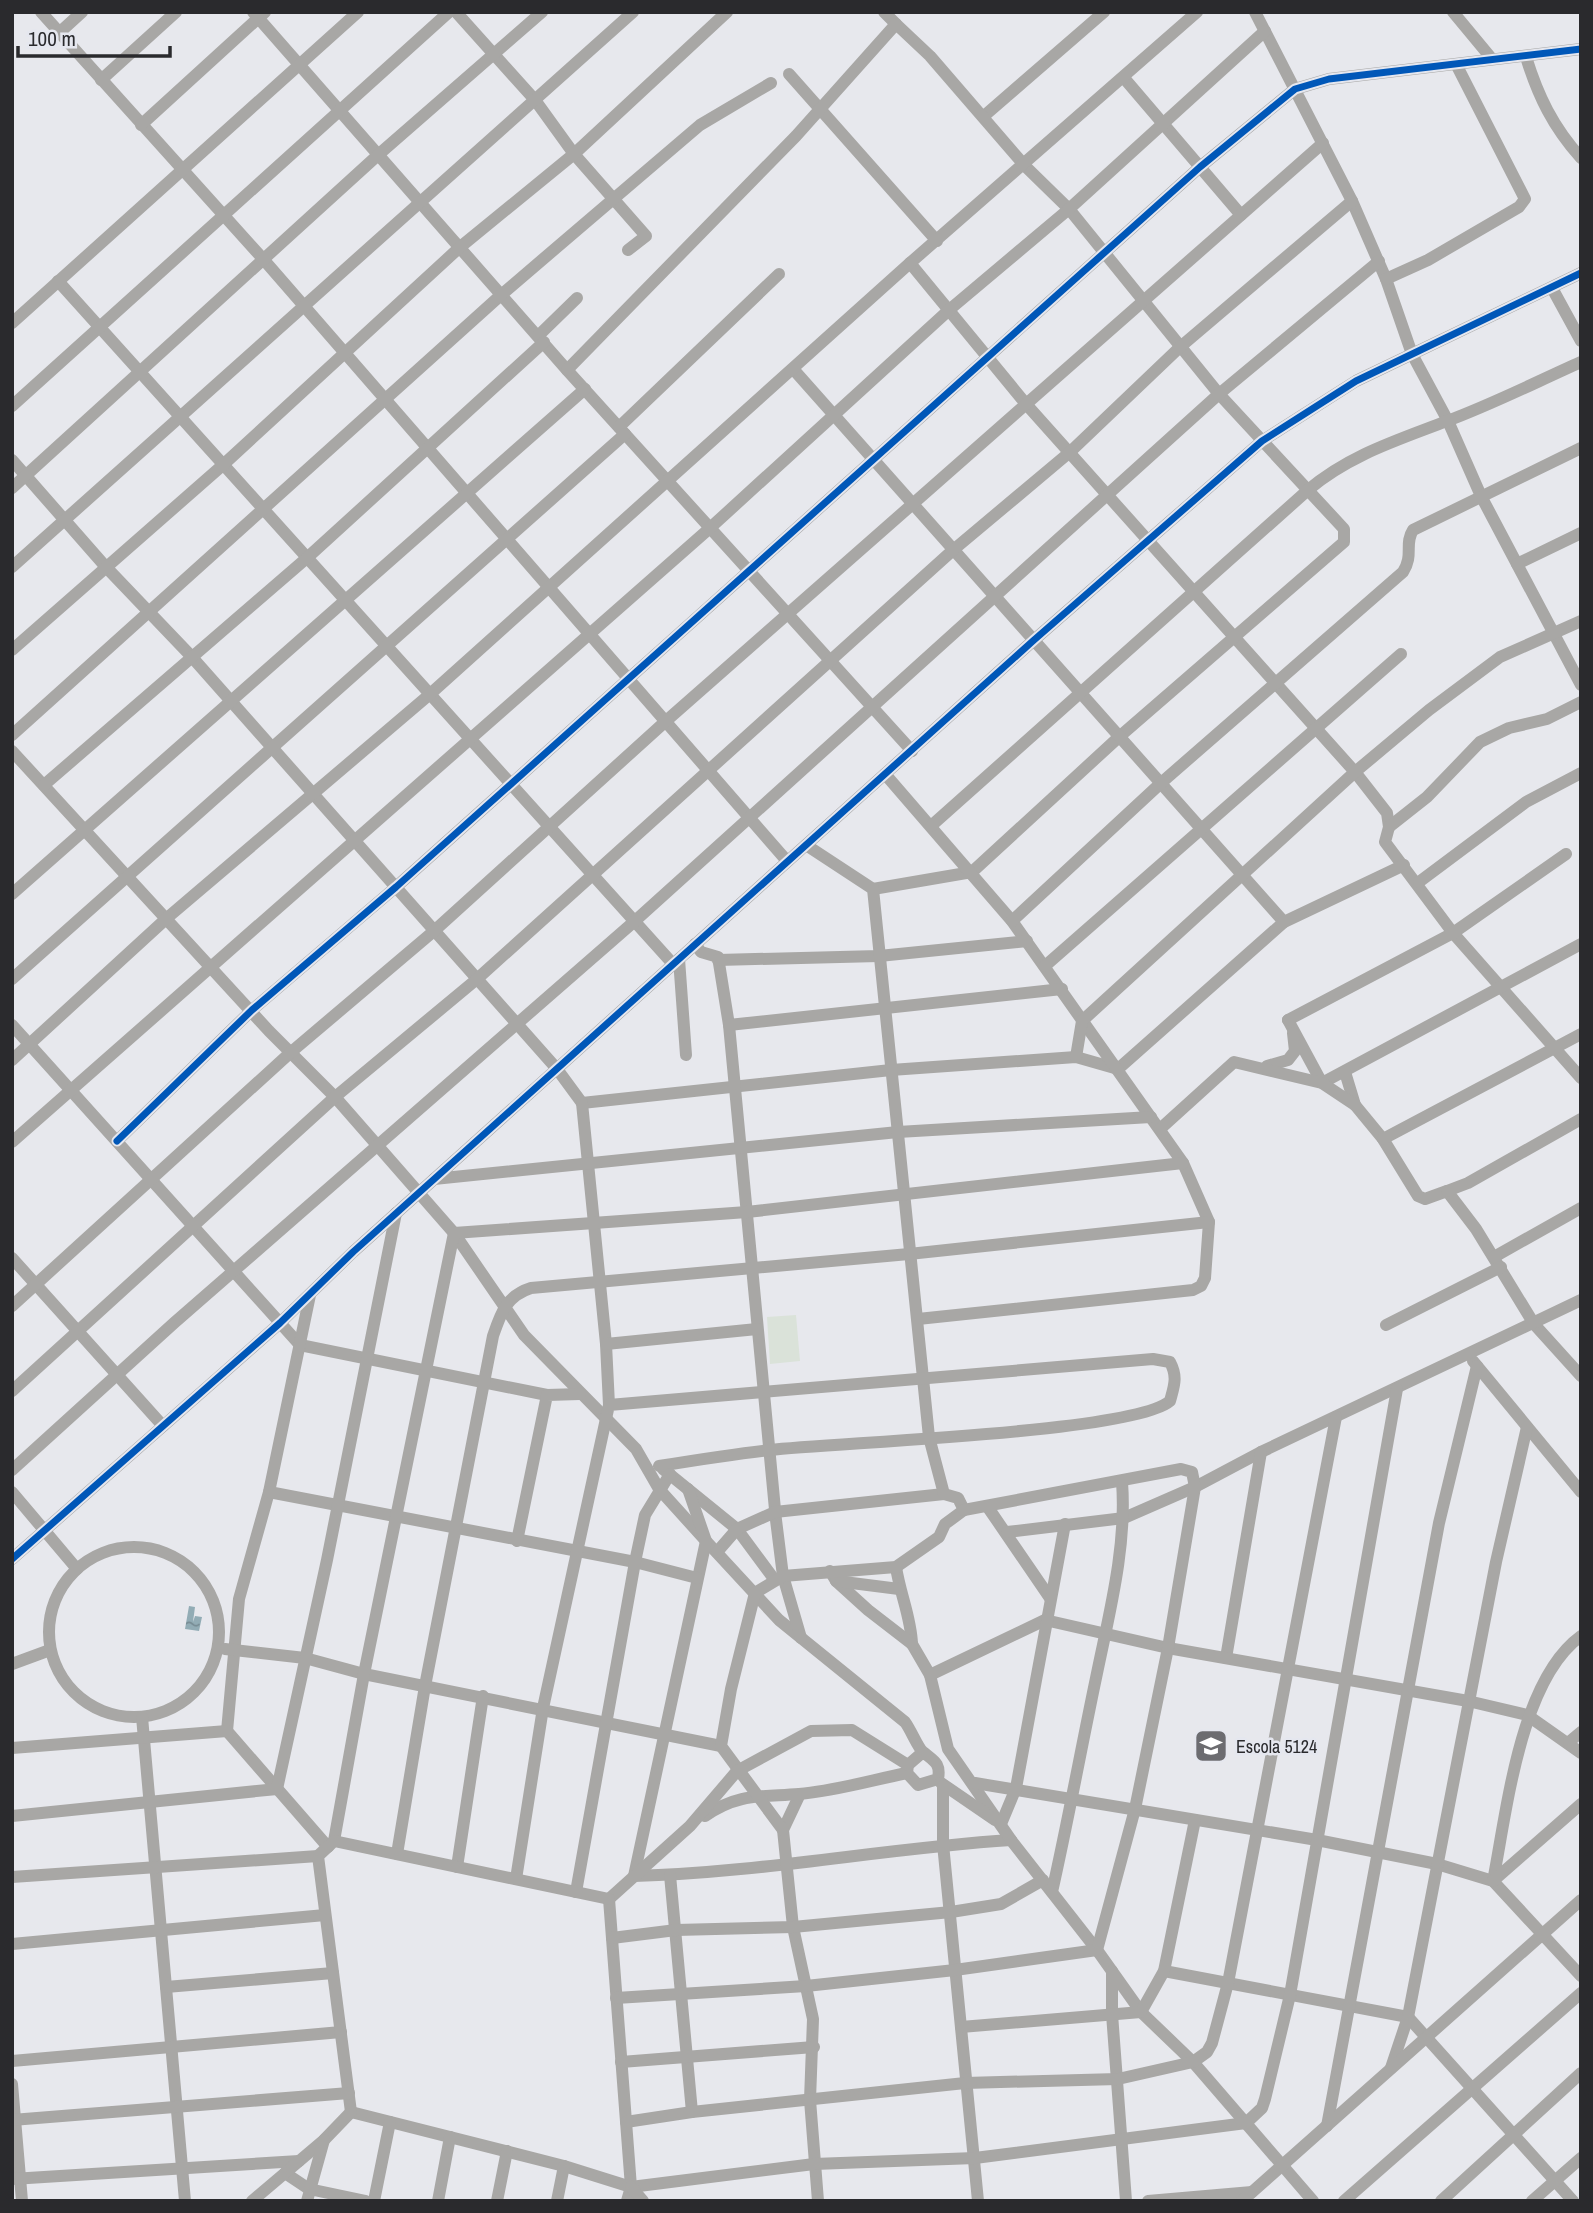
<svg xmlns="http://www.w3.org/2000/svg" width="1593" height="2213" font-family="'Archivo Narrow',sans-serif">
  <style>
    .park { fill: #dae2d9 }
    .water { fill: url(#water-ripples) }
    .lines { fill: none; stroke-linecap: round; stroke-linejoin: round }
    .street { stroke: #a8a7a5; stroke-width: 12 }
    .cycleway-casing { stroke: #e5e7ef; stroke-width: 11 }
    .cycleway { stroke: #0057b8; stroke-width: 7 }
    .labels { text-anchor: middle; dominant-baseline: central; stroke-width: 5; stroke-linejoin: round; paint-order: stroke }
    .poi-label { font-size: 18px; fill: #2a2a2d; stroke: #e5e7ef; text-anchor: start }
  </style>
  <defs>
    <pattern id="water-ripples" width="26" height="14" patternUnits="userSpaceOnUse" patternTransform="scale(1.75)"><rect width="26" height="14" fill="#92acb5"/><path d="M2 4q2-2 4 0t4 0M15 11q2-2 4 0t4 0" fill="none" stroke="#778c94"/></pattern>
  </defs>
  <rect width="100%" height="100%" fill="#e7e8ed"/>
  <path class="park" d="M 796,1315 L 800,1361 L 770,1364 L 767,1317 Z"/>
  <path class="water" d="M 189,1606 L 195,1607 L 193,1622 L 195,1616 L 202,1617 L 199,1631 L 185,1629 Z"/>
  <g class="lines">
    <g class="street">
      <path d="M 41,12 L 264,260 L 787,861"/>
      <path d="M 253,12 L 567,370 L 912,751"/>
      <path d="M 456,12 L 535,100 L 574,154 L 646,236 L 628,250"/>
      <path d="M 884,12 L 896,24"/>
      <path d="M 1255,12 L 1352,201 L 1386,279 L 1412,354 L 1448,421 L 1481,496 L 1581,685"/>
      <path d="M 1453,12 L 1492,59"/>
      <path d="M 59,33 L 82,12"/>
      <path d="M 1526,57 C 1538,96 1553,127 1581,158"/>
      <path d="M 789,74 L 937,241"/>
      <path d="M 1124,78 L 1241,215"/>
      <path d="M 101,80 L 176,12"/>
      <path d="M 984,116 L 1104,12"/>
      <path d="M 141,125 L 265,12"/>
      <path d="M 910,263 L 1026,404 L 1355,772 L 1387,813 L 1389,827 L 1385,842 L 1453,933 L 1581,1078"/>
      <path d="M 1386,279 L 1428,260 L 1519,207 L 1525,199 L 1456,64"/>
      <path d="M 58,281 L 673,964"/>
      <path d="M 1552,288 L 1581,341"/>
      <path d="M 12,323 L 358,12"/>
      <path d="M 538,336 L 577,298"/>
      <path d="M 567,370 L 796,136 L 896,24 L 930,56 L 1025,166 L 1069,209 L 1219,394 L 1344,529 L 1344,542 L 1119,737 L 972,872 L 873,889"/>
      <path d="M 794,370 L 1284,922 L 1404,865"/>
      <path d="M 12,406 L 449,12"/>
      <path d="M 619,427 L 779,274"/>
      <path d="M 12,460 L 105,566 L 191,656 L 557,1069 L 582,1103 L 891,1070 L 1076,1057 L 1118,1069 L 1284,922"/>
      <path d="M 12,488 L 378,155 L 542,12"/>
      <path d="M 1517,564 L 1581,533"/>
      <path d="M 12,567 L 633,12"/>
      <path d="M 12,650 L 224,464 L 459,248 L 574,154 L 727,12"/>
      <path d="M 12,735 L 501,295 L 700,125 L 771,83"/>
      <path d="M 12,751 L 269,1031 L 335,1097 L 454,1233 L 524,1335 L 636,1449 L 659,1489 L 706,1541 L 779,1620 L 905,1722 C 911,1730 918,1748 923,1752 C 934,1761 941,1763 938,1779 L 918,1785 L 907,1773 L 908,1765 L 923,1752"/>
      <path d="M 885,774 L 1012,921 L 1183,1163 L 1209,1222 L 1205,1278 L 1201,1286 L 1193,1290 L 918,1319"/>
      <path d="M 44,785 L 308,557 L 544,342"/>
      <path d="M 931,826 L 1308,490 C 1349,455 1398,440 1447,421 C 1493,404 1536,382 1581,362"/>
      <path d="M 1389,827 L 1427,797 L 1480,742 L 1509,728 L 1547,719 L 1581,702"/>
      <path d="M 1419,882 L 1526,802 L 1581,773"/>
      <path d="M 12,894 L 585,389"/>
      <path d="M 1012,921 L 1161,783 L 1403,572 C 1414,555 1404,544 1413,530 L 1581,448"/>
      <path d="M 695,944 L 701,952 L 718,957 L 729,1025 L 776,1520 L 783,1576 L 801,1638"/>
      <path d="M 679,959 L 686,1055"/>
      <path d="M 718,960 L 879,956 L 1027,941"/>
      <path d="M 1045,966 L 1401,654"/>
      <path d="M 12,979 L 625,434"/>
      <path d="M 1288,1020 L 1322,1083 L 1581,944"/>
      <path d="M 1288,1020 L 1453,933 L 1566,854"/>
      <path d="M 12,1025 L 300,1345 L 547,1395"/>
      <path d="M 729,1025 L 1062,989"/>
      <path d="M 1076,1057 L 1082,1021 L 1355,772 L 1429,710 L 1500,657 L 1581,621"/>
      <path d="M 12,1060 L 167,918 L 429,695 L 910,263 L 1197,12"/>
      <path d="M 1267,1066 L 1288,1060 L 1295,1051 L 1293,1033"/>
      <path d="M 1345,1072 L 1355,1105"/>
      <path d="M 582,1103 L 606,1344 L 609,1405"/>
      <path d="M 1160,1129 L 1234,1062 L 1322,1083 L 1355,1105 L 1383,1139 L 1418,1196 L 1425,1199 L 1447,1191 L 1476,1229 L 1534,1324 L 1581,1376"/>
      <path d="M 1383,1139 L 1581,1034"/>
      <path d="M 117,1141 L 252,1010 L 396,887 L 1200,167 L 1295,89 L 1329,79 L 1581,49"/>
      <path d="M 12,1142 L 710,528 L 949,310 L 1069,209 L 1265,31"/>
      <path d="M 434,1179 L 898,1132 L 1151,1117"/>
      <path d="M 1447,1191 L 1468,1183 L 1581,1119"/>
      <path d="M 1494,1257 L 1581,1208"/>
      <path d="M 12,1258 L 163,1426"/>
      <path d="M 310,1295 L 269,1492 L 239,1599 L 227,1731 L 328,1847"/>
      <path d="M 12,1306 L 290,1053 L 434,931 L 666,721 L 1323,143"/>
      <path d="M 1386,1325 L 1501,1267"/>
      <path d="M 606,1344 L 757,1329"/>
      <path d="M 1473,1361 L 1581,1492"/>
      <path d="M 12,1391 L 335,1097 L 477,979 L 952,551 L 1070,452 L 1179,348 L 1352,201"/>
      <path d="M 663,1469 L 737,1529 L 774,1579"/>
      <path d="M 12,1470 L 174,1323 L 636,920 L 1219,394 L 1379,261"/>
      <path d="M 688,1489 L 706,1541 L 634,1876 C 760,1873 885,1848 1011,1840"/>
      <path d="M 12,1492 L 77,1569"/>
      <path d="M 269,1492 L 635,1562 L 697,1578"/>
      <path d="M 987,1506 L 1050,1598"/>
      <path d="M 1007,1532 L 1124,1518 L 1195,1487 L 1261,1452 L 1581,1300"/>
      <path d="M 517,1541 L 547,1395 L 580,1394"/>
      <circle cx="134" cy="1632" r="85"/>
      <path d="M 717,1552 L 737,1529 L 775,1512 L 944,1494"/>
      <path d="M 12,1559 L 280,1323 L 353,1252 L 1034,640 L 1262,441 L 1356,381 L 1581,273"/>
      <path d="M 896,1567 C 900,1594 911,1617 912,1644"/>
      <path d="M 830,1571 L 836,1581 L 868,1610 L 912,1644 L 930,1675 L 948,1749 L 1011,1840 L 1097,1950 L 1141,2012 L 1193,2062 L 1313,2201"/>
      <path d="M 836,1581 L 899,1589"/>
      <path d="M 225,1649 L 305,1658 L 364,1674 L 721,1746"/>
      <path d="M 1226,1658 L 1261,1452"/>
      <path d="M 12,1664 L 50,1650"/>
      <path d="M 930,1675 L 1045,1620 L 1168,1648 L 1468,1701 L 1527,1715 L 1581,1753"/>
      <path d="M 142,1717 L 185,2201"/>
      <path d="M 1569,1742 L 1581,1732"/>
      <path d="M 12,1748 L 227,1731"/>
      <path d="M 941,1783 L 995,1820"/>
      <path d="M 975,1783 L 1317,1840 L 1437,1864 L 1493,1881 L 1581,1976"/>
      <path d="M 943,1786 L 943,1844 L 978,2201"/>
      <path d="M 800,1794 L 783,1830 L 793,1927 L 813,2019 L 810,2100 L 818,2201"/>
      <path d="M 12,1816 L 277,1789 L 327,1560 L 396,1213"/>
      <path d="M 705,1816 C 738,1793 761,1797 799,1794 C 835,1791 872,1780 907,1773"/>
      <path d="M 1001,1824 L 1016,1788 L 1065,1524"/>
      <path d="M 783,1830 L 721,1746 L 731,1689 L 755,1593 L 783,1576 L 896,1567 L 939,1537 L 945,1524 L 964,1510 L 958,1498 L 944,1494 L 929,1437 L 873,889 L 806,845"/>
      <path d="M 334,1841 L 364,1674 L 454,1233 L 747,1212 L 1183,1163"/>
      <path d="M 397,1854 L 425,1686 L 493,1336 C 501,1313 506,1296 531,1288 L 909,1254 L 1209,1222"/>
      <path d="M 457,1867 L 483,1696"/>
      <path d="M 670,1875 L 692,2112"/>
      <path d="M 12,1877 L 318,1856"/>
      <path d="M 516,1879 L 543,1708 L 609,1405 L 1153,1359 L 1170,1362 C 1178,1377 1174,1386 1170,1401 C 1133,1433 837,1442 770,1450 C 733,1454 696,1460 659,1466"/>
      <path d="M 1493,1881 C 1507,1810 1520,1680 1581,1636"/>
      <path d="M 1493,1881 L 1581,1804"/>
      <path d="M 576,1892 L 635,1562 L 645,1515 L 670,1474"/>
      <path d="M 1052,1892 C 1068,1821 1081,1749 1096,1678 C 1109,1614 1127,1547 1122,1482"/>
      <path d="M 609,1899 L 690,1826 L 737,1771 L 811,1731 L 852,1730 L 908,1765"/>
      <path d="M 609,1899 L 631,2187 L 627,2201"/>
      <path d="M 612,1938 L 676,1930 L 793,1927 L 951,1912 L 1001,1904 L 1043,1880"/>
      <path d="M 12,1944 L 325,1915"/>
      <path d="M 1112,1971 L 1112,2014 L 1126,2201"/>
      <path d="M 1164,1971 L 1408,2017 L 1573,2201"/>
      <path d="M 166,1987 L 333,1973"/>
      <path d="M 616,1998 L 806,1986 L 955,1970 L 1097,1950 L 1135,1809 L 1168,1648 L 1195,1487 L 1192,1472 L 1181,1469 L 964,1510"/>
      <path d="M 961,2027 L 1141,2012 L 1164,1971 L 1195,1820"/>
      <path d="M 12,2061 L 341,2032"/>
      <path d="M 621,2062 L 814,2047"/>
      <path d="M 1391,2068 L 1408,2017 L 1496,1562 L 1527,1427"/>
      <path d="M 12,2084 L 22,2201"/>
      <path d="M 351,2112 L 564,2166 L 631,2187 L 814,2164 L 975,2158 L 1246,2123 L 1262,2108 L 1265,2099 L 1290,1995 L 1397,1389"/>
      <path d="M 351,2112 L 318,1856 L 334,1841 L 609,1899"/>
      <path d="M 12,2120 L 349,2093"/>
      <path d="M 626,2122 L 692,2112 L 965,2083 L 1118,2079 L 1193,2062 L 1207,2052 L 1212,2043 L 1228,1983 L 1336,1417"/>
      <path d="M 1327,2126 L 1439,1523 L 1477,1366"/>
      <path d="M 285,2173 L 309,2189 L 366,2201"/>
      <path d="M 12,2179 L 299,2161"/>
      <path d="M 631,2187 L 643,2201"/>
      <path d="M 252,2201 L 324,2140 L 351,2112"/>
      <path d="M 307,2201 L 324,2140"/>
      <path d="M 374,2201 L 390,2122"/>
      <path d="M 438,2201 L 450,2137"/>
      <path d="M 497,2201 L 507,2151"/>
      <path d="M 557,2201 L 564,2166"/>
      <path d="M 1148,2201 L 1252,2192"/>
      <path d="M 1242,2201 L 1581,1900"/>
      <path d="M 1344,2201 L 1581,1993"/>
      <path d="M 1441,2201 L 1581,2073"/>
      <path d="M 1532,2201 L 1581,2158"/>
    </g>
    <defs>
      <g id="cycleway">
        <path d="M 117,1141 L 252,1010 L 396,887 L 1200,167 L 1295,89 L 1329,79 L 1581,49"/>
        <path d="M 12,1559 L 280,1323 L 353,1252 L 1034,640 L 1262,441 L 1356,381 L 1581,273"/>
      </g>
    </defs>
    <use href="#cycleway" class="cycleway-casing"/>
    <use href="#cycleway" class="cycleway"/>
  </g>
  <defs>
    <symbol id="school-square" viewBox="-11 -11 22 22"><rect x="-9" y="-9" width="18" height="18" rx="4" fill="#6c6c70" stroke="#e5e7ef"/><path d="M0-5L7-2L0 1L-7-2ZM-4 1L0 2.5L4 1V4Q0 6-4 4Z" fill="#fff"/></symbol>
  </defs>
  <g fill-rule="evenodd">
    <use href="#school-square" x="1192" y="1727" width="38" height="38"/>
  </g>
  <g class="labels">
    <g class="poi-label">
      <text x="1236" y="1746">Escola 5124</text>
    </g>
  </g>
  <rect width="1593" height="2213" fill="none" stroke="#2a2a2d" stroke-width="28"/>
  <path d="M18 46v10h152v-10" fill="none" stroke="#2a2a2d" stroke-width="3.5"/>
  <text x="28" y="46" font-size="21" fill="#2a2a2d" stroke="#e5e7ef" stroke-width="5" paint-order="stroke">100 m</text>
</svg>
